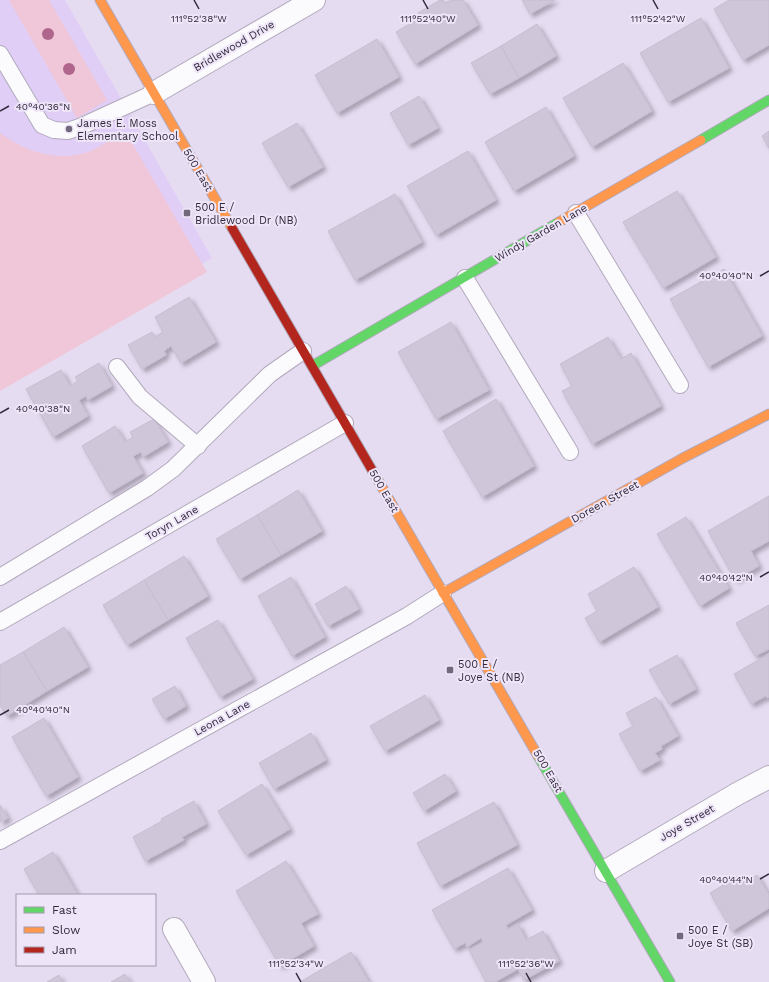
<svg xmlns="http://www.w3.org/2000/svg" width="769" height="982" font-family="'Work Sans',sans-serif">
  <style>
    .built { fill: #e0cef6 }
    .green { fill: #f0c7d8 }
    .building { fill: #cfc6d9; stroke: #c6bed0; filter: url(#shadow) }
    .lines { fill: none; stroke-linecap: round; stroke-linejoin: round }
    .lane-casing { stroke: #b2aabc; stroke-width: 18 }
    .street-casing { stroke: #b2aabc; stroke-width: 24 }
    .fast-casing { stroke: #b2aabc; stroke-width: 11 }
    .slow-casing { stroke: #b2aabc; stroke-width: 11 }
    .jam-casing { stroke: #b2aabc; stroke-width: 11 }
    .lane { stroke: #fbfafd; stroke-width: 16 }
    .street { stroke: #fbfafd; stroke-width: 22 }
    .fast { stroke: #63d668; stroke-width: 9 }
    .slow { stroke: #ff974d; stroke-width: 9 }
    .jam { stroke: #b3261e; stroke-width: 9 }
    .tree { fill: #b0658c }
    .ticks { fill: none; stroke: #32293c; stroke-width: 1.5 }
    .poi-dot { fill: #71687c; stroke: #eee5f8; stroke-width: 1.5 }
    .labels { text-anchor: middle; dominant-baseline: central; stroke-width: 4; stroke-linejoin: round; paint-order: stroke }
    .street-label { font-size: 11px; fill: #32293c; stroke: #eee5f8 }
    .poi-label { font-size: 11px; fill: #32293c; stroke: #eee5f8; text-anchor: start }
    .ticks-label { font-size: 10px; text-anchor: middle; fill: #32293c; stroke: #eee5f8; stroke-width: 4; stroke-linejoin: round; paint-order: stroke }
  </style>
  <defs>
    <filter id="shadow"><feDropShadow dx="3.5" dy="3.5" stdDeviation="2" flood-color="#0004"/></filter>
  </defs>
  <rect width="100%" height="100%" fill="#e6dcf2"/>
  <path class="built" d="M 0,0 L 65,0 L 212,258 L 0,380 Z"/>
  <g class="green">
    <path d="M 9,0 L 49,0 L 107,100 L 77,118 Z"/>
    <path d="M 0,133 C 25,152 57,162 88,152 C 97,149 106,142 115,138 L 132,143 L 207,272 L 0,391 Z"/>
  </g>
  <g class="building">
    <path d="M 440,0 L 443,0 L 445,3 L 451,0 L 463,0 L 478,25 L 415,64 L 396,32 L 421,17 L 418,13 Z"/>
    <path d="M 522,0 L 555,0 L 530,14 Z"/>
    <path d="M 729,0 L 769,0 L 769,45 L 743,60 L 714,9 Z"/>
    <path d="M 701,18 L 729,68 L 668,102 L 640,53 Z"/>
    <path d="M 537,24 L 556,56 L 519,78 L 501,46 Z"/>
    <path d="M 377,39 L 399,77 L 337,113 L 315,75 Z"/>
    <path d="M 501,46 L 519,78 L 490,94 L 471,63 Z"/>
    <path d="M 623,63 L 652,111 L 592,147 L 563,98 Z"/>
    <path d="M 419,96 L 438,128 L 408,145 L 390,113 Z"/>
    <path d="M 546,107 L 574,156 L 514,191 L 485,142 Z"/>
    <path d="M 297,123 L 323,167 L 288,187 L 262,143 Z"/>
    <path d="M 769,131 L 769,148 L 762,136 Z"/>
    <path d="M 468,151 L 496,200 L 436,235 L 407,186 Z"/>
    <path d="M 677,191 L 716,257 L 663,288 L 623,222 Z"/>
    <path d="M 395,194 L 422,242 L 355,280 L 328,231 Z"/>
    <path d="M 724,269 L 762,336 L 708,367 L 670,299 Z"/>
    <path d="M 189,297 L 216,342 L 181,363 L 171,346 L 164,351 L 166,355 L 142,369 L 128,345 L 152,332 L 155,337 L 163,332 L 155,317 Z"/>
    <path d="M 451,322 L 489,390 L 436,419 L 398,352 Z"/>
    <path d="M 608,337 L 621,359 L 631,353 L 661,406 L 592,444 L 562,391 L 572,386 L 560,364 Z"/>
    <path d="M 99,363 L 112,386 L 88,400 L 86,396 L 79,400 L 88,416 L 53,437 L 26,389 L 61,370 L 70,386 L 78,381 L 75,377 Z"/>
    <path d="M 496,399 L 534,466 L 482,497 L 443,431 Z"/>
    <path d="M 154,419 L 168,442 L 143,457 L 141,452 L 133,456 L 143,473 L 109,493 L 82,446 L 115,426 L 125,442 L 133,437 L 130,432 Z"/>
    <path d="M 298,490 L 322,531 L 281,555 L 257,515 Z"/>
    <path d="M 769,496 L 769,541 L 751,551 L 759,566 L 735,580 L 708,531 Z"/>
    <path d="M 257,515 L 281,555 L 240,579 L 216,539 Z"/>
    <path d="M 686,517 L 729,588 L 700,606 L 657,534 Z"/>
    <path d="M 184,556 L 208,596 L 168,620 L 144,580 Z"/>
    <path d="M 634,567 L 658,607 L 599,642 L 585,618 L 597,611 L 588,594 Z"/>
    <path d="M 291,577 L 325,637 L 292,656 L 258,596 Z"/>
    <path d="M 144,580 L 168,620 L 127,645 L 103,605 Z"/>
    <path d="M 346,586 L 359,609 L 328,626 L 315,604 Z"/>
    <path d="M 769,605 L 769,649 L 755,656 L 736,623 Z"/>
    <path d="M 218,620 L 253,679 L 220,697 L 186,638 Z"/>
    <path d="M 64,627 L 88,667 L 47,691 L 23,652 Z"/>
    <path d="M 23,652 L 47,691 L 7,716 L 0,705 L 0,665 Z"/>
    <path d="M 769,654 L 769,697 L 767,698 L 766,696 L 751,704 L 734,674 Z"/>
    <path d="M 677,655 L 696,689 L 669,704 L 649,670 Z"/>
    <path d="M 175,686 L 186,706 L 164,719 L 152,699 Z"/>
    <path d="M 425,695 L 439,720 L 385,751 L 370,726 Z"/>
    <path d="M 656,697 L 678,736 L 661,746 L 662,749 L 655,753 L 660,760 L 640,771 L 619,734 L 633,726 L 626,713 Z"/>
    <path d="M 44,718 L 78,777 L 46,796 L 12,737 Z"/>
    <path d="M 311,733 L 326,760 L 274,789 L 259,763 Z"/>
    <path d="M 445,774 L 456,791 L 424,811 L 413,793 Z"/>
    <path d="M 262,784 L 290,829 L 246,855 L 218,811 Z"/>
    <path d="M 194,801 L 206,824 L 182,837 L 184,840 L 145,861 L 133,837 L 162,821 L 161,819 Z"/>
    <path d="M 494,802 L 517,845 L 440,886 L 417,843 Z"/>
    <path d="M 0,805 L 8,818 L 0,822 Z"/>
    <path d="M 53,852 L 78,895 L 39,895 L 24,869 Z"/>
    <path d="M 286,861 L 318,914 L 301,923 L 314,946 L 280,966 L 236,891 Z"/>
    <path d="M 508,868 L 532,910 L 506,925 L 508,929 L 518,924 L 526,940 L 543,931 L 559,961 L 524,980 L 518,969 L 495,982 L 486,982 L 469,950 L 483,942 L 481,938 L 467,947 L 465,943 L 454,949 L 432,910 Z"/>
    <path d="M 757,875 L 769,895 L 769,908 L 732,931 L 710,893 L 738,876 L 743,883 Z"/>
    <path d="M 351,952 L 369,982 L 300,982 Z"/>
    <path d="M 125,974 L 130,982 L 111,982 Z"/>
    <path d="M 59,975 L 62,982 L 47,982 Z"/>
  </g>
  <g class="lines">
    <defs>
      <g id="lane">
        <path d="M 0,54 L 42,125 L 54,130 L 68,131 L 82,126 L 154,93"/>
        <path d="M 576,213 L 680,385"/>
        <path d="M 465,278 L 570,452"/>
        <path d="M 117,367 L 140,397 L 198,446"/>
        <path d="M 0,577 L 147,488 L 173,469 L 270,374 L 303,351"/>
        <path d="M 0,622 L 345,423"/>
        <path d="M 0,841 L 407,616 L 443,593"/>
      </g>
      <g id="street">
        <path d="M 154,93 L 314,0"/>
        <path d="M 606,871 L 737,794 L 769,777"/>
        <path d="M 174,929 L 204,982"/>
      </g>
      <g id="fast">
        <path d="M 701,140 L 769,100"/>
        <path d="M 312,366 L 559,222"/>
        <path d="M 538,756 L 670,982"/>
      </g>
      <g id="slow">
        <path d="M 100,0 L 232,228"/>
        <path d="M 559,222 L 701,140"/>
        <path d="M 372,470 L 538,756"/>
        <path d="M 443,593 L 683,458 L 769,414"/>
      </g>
      <path id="jam" d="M 232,228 L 372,470"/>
    </defs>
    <use href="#lane" class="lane-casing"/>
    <use href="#street" class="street-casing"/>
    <use href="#fast" class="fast-casing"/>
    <use href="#slow" class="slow-casing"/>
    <use href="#jam" class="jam-casing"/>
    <use href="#lane" class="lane"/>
    <use href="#street" class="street"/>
    <use href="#fast" class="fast"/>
    <use href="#slow" class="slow"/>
    <use href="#jam" class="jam"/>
  </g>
  <g class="tree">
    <circle cx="48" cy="34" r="6"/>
    <circle cx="69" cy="69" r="6"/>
  </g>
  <path class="ticks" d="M 194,0 L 199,9M 423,0 L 428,9M 653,0 L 658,9M 0,111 L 9,106M 760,276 L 769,271M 0,413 L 9,408M 760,577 L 769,572M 0,715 L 9,710M 760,879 L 769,874M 296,973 L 301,982M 526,973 L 531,982"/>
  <g class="poi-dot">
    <circle cx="69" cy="129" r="4"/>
    <rect x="183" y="209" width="8" height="8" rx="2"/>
    <rect x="446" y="666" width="8" height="8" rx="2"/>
    <rect x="676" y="932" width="8" height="8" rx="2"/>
  </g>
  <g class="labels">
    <g class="street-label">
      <text transform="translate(234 46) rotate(-30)">Bridlewood Drive</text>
      <text transform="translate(198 170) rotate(60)">500 East</text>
      <text transform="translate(541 233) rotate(-30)">Windy Garden Lane</text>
      <text transform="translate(384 491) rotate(60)">500 East</text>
      <text transform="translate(605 502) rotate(-29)">Doreen Street</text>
      <text transform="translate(172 523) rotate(-30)">Toryn Lane</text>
      <text transform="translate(222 718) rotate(-29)">Leona Lane</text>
      <text transform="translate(548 771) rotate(60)">500 East</text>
      <text transform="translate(687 823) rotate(-30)">Joye Street</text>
    </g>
    <g class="poi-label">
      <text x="77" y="123">James E. Moss<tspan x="77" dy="13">Elementary School</tspan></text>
      <text x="195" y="207">500 E /<tspan x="195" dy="13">Bridlewood Dr (NB)</tspan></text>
      <text x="458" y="664">500 E /<tspan x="458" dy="13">Joye St (NB)</tspan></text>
      <text x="688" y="930">500 E /<tspan x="688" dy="13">Joye St (SB)</tspan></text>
    </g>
  </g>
  <g class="ticks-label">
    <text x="658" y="22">111°52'42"W</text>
    <text x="199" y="22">111°52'38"W</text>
    <text x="428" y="22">111°52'40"W</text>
    <text x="43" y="110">40°40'36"N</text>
    <text x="726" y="279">40°40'40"N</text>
    <text x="43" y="412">40°40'38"N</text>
    <text x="726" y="581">40°40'42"N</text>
    <text x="43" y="713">40°40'40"N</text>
    <text x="726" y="883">40°40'44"N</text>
    <text x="296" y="967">111°52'34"W</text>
    <text x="526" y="967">111°52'36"W</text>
  </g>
  <rect x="16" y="894" width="140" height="72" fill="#eee5f8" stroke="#a39aad"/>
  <rect x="24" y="907" width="20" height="6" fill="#63d668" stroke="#a39aad"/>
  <text x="52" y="914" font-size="12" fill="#32293c">Fast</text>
  <rect x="24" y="927" width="20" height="6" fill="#ff974d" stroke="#a39aad"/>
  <text x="52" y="934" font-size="12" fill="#32293c">Slow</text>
  <rect x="24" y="947" width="20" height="6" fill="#b3261e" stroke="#a39aad"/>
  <text x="52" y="954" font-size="12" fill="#32293c">Jam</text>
</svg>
